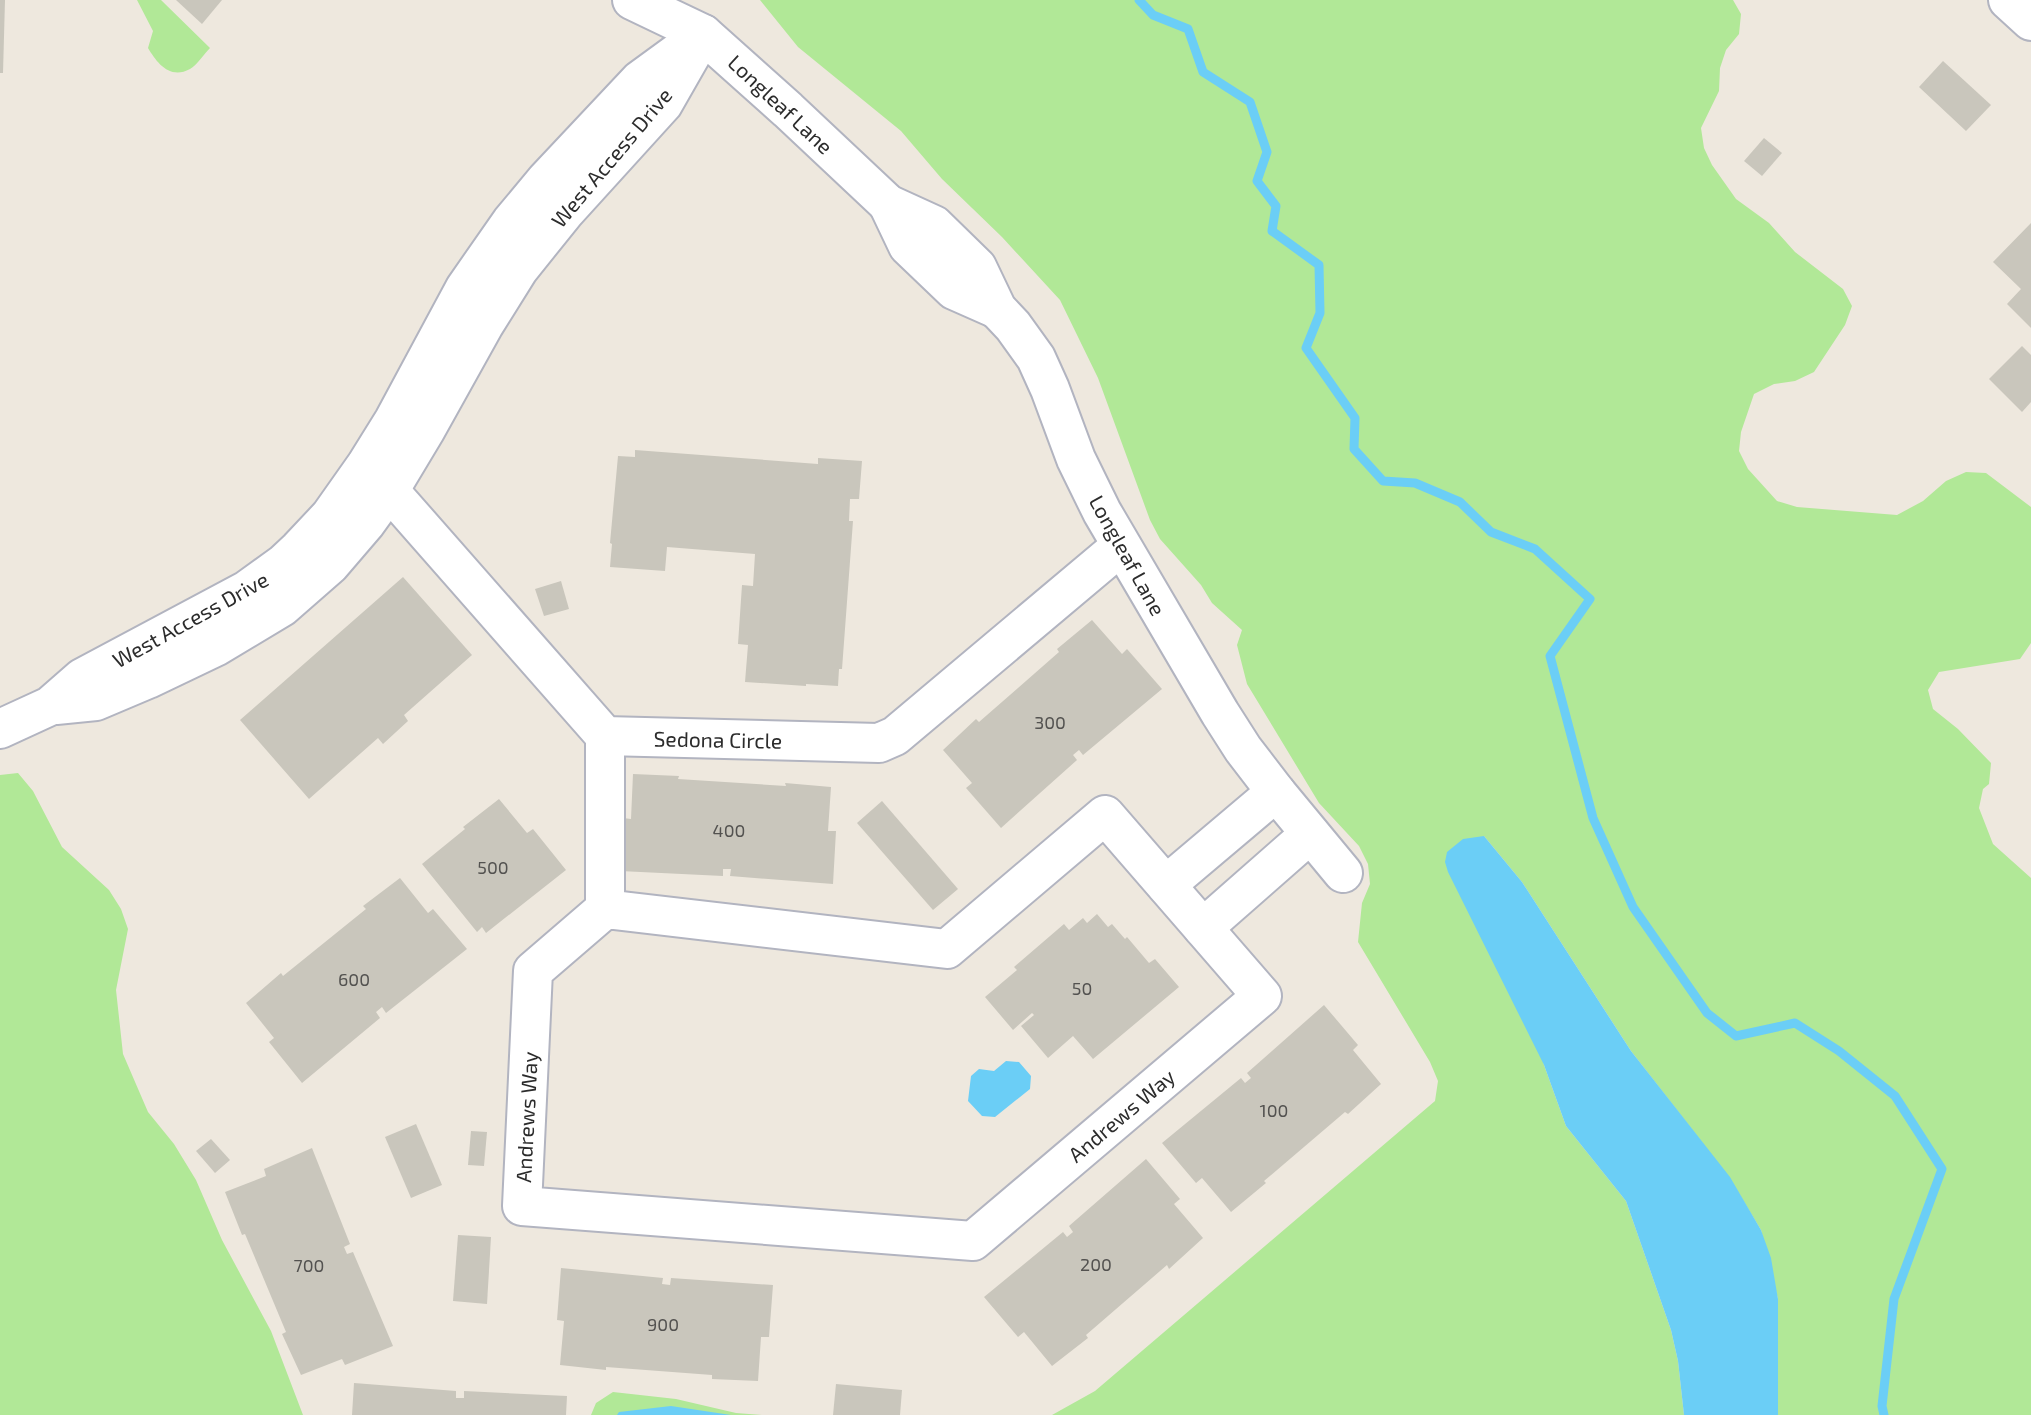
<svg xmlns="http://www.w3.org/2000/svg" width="2031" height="1415" font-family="'Exo 2',sans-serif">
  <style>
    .green { fill: #b1e897 }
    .water { fill: #6bcef6 }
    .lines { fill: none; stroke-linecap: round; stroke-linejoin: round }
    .stream { stroke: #6bcef6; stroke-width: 9 }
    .building { fill: #c9c6bc }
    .minor-casing { stroke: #b2b4c0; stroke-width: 42 }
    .minor { stroke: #fff; stroke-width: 38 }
    .labels { text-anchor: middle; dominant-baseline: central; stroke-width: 6; stroke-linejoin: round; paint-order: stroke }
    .number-label { font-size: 18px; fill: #535250 }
    .street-label { font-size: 21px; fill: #2c2c2c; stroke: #fff }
  </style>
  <rect width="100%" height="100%" fill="#eee8de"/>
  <g class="green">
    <path d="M 137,0 L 161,0 L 210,48 C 204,54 197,65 190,69 C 170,80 157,63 148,48 L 153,31 Z"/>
    <path d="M 760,0 L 1733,0 L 1741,14 L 1739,34 L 1726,50 L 1720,68 L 1719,91 L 1701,128 L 1704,148 L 1712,165 L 1736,199 L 1769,223 L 1795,252 L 1843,289 L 1852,306 L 1845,325 L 1814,372 L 1795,381 L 1774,384 L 1754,394 L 1741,432 L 1739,451 L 1748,469 L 1777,501 L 1797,507 L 1897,515 L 1923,501 L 1946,481 L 1966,472 L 1986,473 L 2031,507 L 2031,643 L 2020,659 L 1939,672 L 1928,690 L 1933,709 L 1958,729 L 1991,763 L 1989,784 L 1983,789 L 1979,808 L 1993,844 L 2031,878 L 2031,1415 L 1778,1415 L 1778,1299 L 1761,1230 L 1729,1177 L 1631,1051 L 1522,882 L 1484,836 L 1544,1065 L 1566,1126 L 1626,1201 L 1671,1330 L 1678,1361 L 1684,1415 L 1052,1415 L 1095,1391 L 1435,1101 L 1438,1081 L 1430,1062 L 1358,942 L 1362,903 L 1370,884 L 1368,864 L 1359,846 L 1319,803 L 1247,684 L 1237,645 L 1242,630 L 1212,603 L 1201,585 L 1160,539 L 1150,520 L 1098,378 L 1060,300 L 1002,237 L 942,179 L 901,131 L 798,47 Z"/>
    <path d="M 18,773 L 33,791 L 62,847 L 109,890 L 121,909 L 128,929 L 116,990 L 123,1054 L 148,1112 L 174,1144 L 196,1180 L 222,1240 L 271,1331 L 303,1415 L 0,1415 L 0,775 Z"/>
    <path d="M 613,1392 L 676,1399 L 736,1413 L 762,1415 L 591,1415 L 596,1403 Z"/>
  </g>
  <g class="water">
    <path d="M 1484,836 L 1522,882 L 1631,1051 L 1730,1177 L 1761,1230 L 1771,1258 L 1778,1299 L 1778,1415 L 1684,1415 L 1678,1361 L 1671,1330 L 1626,1201 L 1566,1126 L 1544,1065 L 1448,872 L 1445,862 L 1447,852 L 1463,839 Z"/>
    <path d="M 1006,1061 L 1019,1062 L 1031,1076 L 1030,1089 L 995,1117 L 982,1116 L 968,1101 L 971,1076 L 979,1069 L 994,1071 Z"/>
    <path d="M 671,1406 L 731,1415 L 617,1415 L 619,1412 Z"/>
  </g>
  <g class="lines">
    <path class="stream" d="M 1139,0 L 1153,15 L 1188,29 L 1203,72 L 1250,102 L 1267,152 L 1257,181 L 1276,206 L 1272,231 L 1319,265 L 1320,313 L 1306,348 L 1355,418 L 1354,449 L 1383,481 L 1415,483 L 1460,502 L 1491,532 L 1535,549 L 1590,599 L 1550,656 L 1593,818 L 1633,907 L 1707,1013 L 1736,1036 L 1795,1023 L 1839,1051 L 1895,1096 L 1942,1169 L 1894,1299 L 1882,1406 L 1884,1415"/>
  </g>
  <g class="building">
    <path d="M 0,0 L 5,0 L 3,73 L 0,73 Z"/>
    <path d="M 176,0 L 222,0 L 202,24 Z"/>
    <path d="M 1943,61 L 1991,105 L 1966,131 L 1919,87 Z"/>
    <path d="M 1764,138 L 1782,153 L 1762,176 L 1744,161 Z"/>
    <path d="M 2031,223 L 2031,328 L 2007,304 L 2021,289 L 1993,262 Z"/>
    <path d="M 2022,346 L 2031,355 L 2031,402 L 2022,412 L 1989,379 Z"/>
    <path d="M 635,450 L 818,464 L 818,458 L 862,461 L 859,499 L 850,499 L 849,521 L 853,521 L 842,669 L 839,669 L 838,686 L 806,684 L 806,686 L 745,682 L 748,645 L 738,644 L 742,585 L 753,586 L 755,554 L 667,547 L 665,571 L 610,567 L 612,544 L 610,543 L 618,456 L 635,457 Z"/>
    <path d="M 403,577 L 472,655 L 404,715 L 408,721 L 383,744 L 378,738 L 309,799 L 240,720 Z"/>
    <path d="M 561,581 L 569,609 L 544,616 L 535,589 Z"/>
    <path d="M 1092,620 L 1122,654 L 1127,649 L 1162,689 L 1083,755 L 1079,750 L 1073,755 L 1077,760 L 1001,828 L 966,788 L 972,783 L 943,750 L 976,719 L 979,722 L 1059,652 L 1057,649 Z"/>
    <path d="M 633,774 L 679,776 L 678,779 L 786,786 L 785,783 L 831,787 L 828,831 L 836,831 L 833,884 L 730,876 L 731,869 L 723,869 L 723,876 L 620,871 L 623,818 L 631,819 Z"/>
    <path d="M 499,799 L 527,833 L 533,829 L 566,870 L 486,933 L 482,927 L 477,932 L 422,864 L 465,829 L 463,827 Z"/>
    <path d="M 882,801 L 958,889 L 933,910 L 857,823 Z"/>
    <path d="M 400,878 L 428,913 L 433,909 L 467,949 L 386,1013 L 382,1007 L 376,1012 L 380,1018 L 302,1083 L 269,1042 L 274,1038 L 246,1003 L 281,973 L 283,976 L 366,909 L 363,906 Z"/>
    <path d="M 1097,914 L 1108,927 L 1112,924 L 1125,939 L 1127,937 L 1149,963 L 1155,959 L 1179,987 L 1093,1059 L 1073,1036 L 1048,1058 L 1021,1026 L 1034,1015 L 1032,1013 L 1013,1030 L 985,997 L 1017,970 L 1014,967 L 1064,924 L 1069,930 L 1083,918 L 1087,923 Z"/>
    <path d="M 1324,1005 L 1358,1045 L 1353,1050 L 1381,1084 L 1348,1114 L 1345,1112 L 1264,1181 L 1266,1183 L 1231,1212 L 1202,1178 L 1196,1183 L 1162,1143 L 1241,1078 L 1245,1083 L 1251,1078 L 1247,1073 Z"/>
    <path d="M 416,1124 L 442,1185 L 411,1198 L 385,1137 Z"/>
    <path d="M 471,1131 L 487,1132 L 484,1166 L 468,1165 Z"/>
    <path d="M 211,1139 L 230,1160 L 215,1173 L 196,1151 Z"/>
    <path d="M 312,1148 L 350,1244 L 344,1247 L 347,1254 L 353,1252 L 393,1346 L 345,1365 L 342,1359 L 301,1375 L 282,1334 L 286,1332 L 245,1234 L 242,1235 L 225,1192 L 266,1176 L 264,1169 Z"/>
    <path d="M 1146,1159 L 1180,1199 L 1174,1204 L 1203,1238 L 1169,1269 L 1167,1265 L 1086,1335 L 1088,1338 L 1052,1366 L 1024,1332 L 1018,1337 L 984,1297 L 1063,1232 L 1067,1237 L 1073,1232 L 1069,1226 Z"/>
    <path d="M 458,1235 L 491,1237 L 487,1304 L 453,1301 Z"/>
    <path d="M 561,1268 L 663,1278 L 662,1284 L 670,1285 L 671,1278 L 773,1285 L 769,1337 L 761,1337 L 758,1381 L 712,1379 L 712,1375 L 606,1367 L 606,1370 L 560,1365 L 564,1321 L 557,1320 Z"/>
    <path d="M 354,1383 L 456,1391 L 456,1398 L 464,1398 L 464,1391 L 567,1396 L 566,1415 L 352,1415 Z"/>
    <path d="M 836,1384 L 902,1390 L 900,1415 L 833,1415 Z"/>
  </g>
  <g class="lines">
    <defs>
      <g id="minor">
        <path d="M 632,0 L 703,34 L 788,110 L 888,204 L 934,225 L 977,267 L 997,309 L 1013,326 L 1036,358 L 1050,389 L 1076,459 L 1102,512 L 1220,713 L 1243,749 L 1276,792 L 1343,873"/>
        <path d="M 2008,0 L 2031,21"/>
        <path d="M 888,204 L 908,246 L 954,290 L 997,309"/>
        <path d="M 372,471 L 605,736 L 879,743 L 895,736 L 1121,546"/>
        <path d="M 56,705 L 96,701 L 148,679 L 217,646 L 282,607 L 330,565 L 366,523 L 389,491 L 425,431 L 484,325 L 519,269 L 564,213 L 663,104 L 695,48"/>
        <path d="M 0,729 L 50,706 L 82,678 L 247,590 L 283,564 L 299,549 L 330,516 L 366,465 L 394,420 L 465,288 L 511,222 L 546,180 L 640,80 L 703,34"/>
        <path d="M 605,736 L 605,909"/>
        <path d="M 1105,815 L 1262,996 L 973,1241 L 522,1206 L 533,971 L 605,909 L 947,949 Z"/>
        <path d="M 1166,885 L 1276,792"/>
        <path d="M 1203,928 L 1310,834"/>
      </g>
    </defs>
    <use href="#minor" class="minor-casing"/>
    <use href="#minor" class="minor"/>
  </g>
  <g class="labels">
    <g class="number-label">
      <text x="1050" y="722">300</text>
      <text x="729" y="830">400</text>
      <text x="493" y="867">500</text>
      <text x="354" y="979">600</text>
      <text x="1082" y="988">50</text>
      <text x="1274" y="1110">100</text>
      <text x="1096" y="1264">200</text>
      <text x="309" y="1265">700</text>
      <text x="663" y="1324">900</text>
    </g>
    <g class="street-label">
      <text transform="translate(781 104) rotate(43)">Longleaf Lane</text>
      <text transform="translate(611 157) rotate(-50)">West Access Drive</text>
      <text transform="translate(1128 555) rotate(61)">Longleaf Lane</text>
      <text transform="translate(190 619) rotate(-29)">West Access Drive</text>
      <text transform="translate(718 739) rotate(1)">Sedona Circle</text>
      <text transform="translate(1121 1115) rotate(-40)">Andrews Way</text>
      <text transform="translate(526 1117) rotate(-87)">Andrews Way</text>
    </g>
  </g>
</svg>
